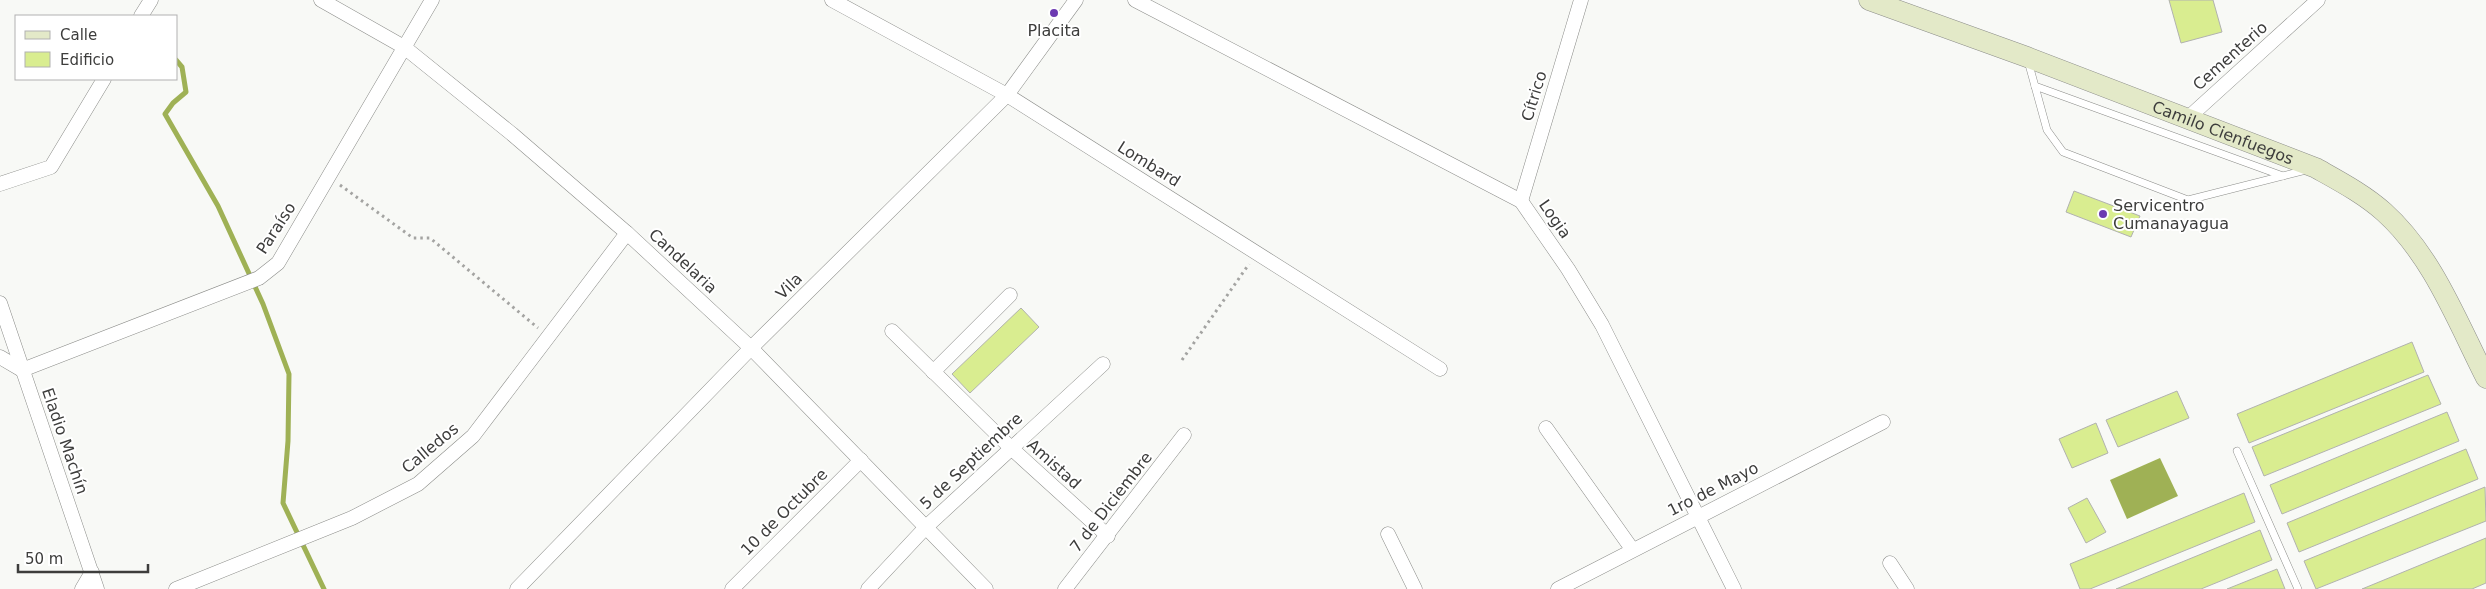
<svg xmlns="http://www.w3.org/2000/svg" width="2486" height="589" font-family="'DejaVu Sans',sans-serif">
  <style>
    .water { fill: #9fb155 }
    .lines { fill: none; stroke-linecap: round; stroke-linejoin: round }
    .stream { stroke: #9fb155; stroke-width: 5 }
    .building { fill: #d9ed90; stroke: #b1b2af }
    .lane-casing { stroke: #8b8c89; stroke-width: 8 }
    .street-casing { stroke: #8b8c89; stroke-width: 15 }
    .secondary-casing { stroke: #8b8c89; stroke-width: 21 }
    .path { stroke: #a4a4a2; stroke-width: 3; stroke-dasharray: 2.5 4; stroke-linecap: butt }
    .lane { stroke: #fff; stroke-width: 7 }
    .street { stroke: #fff; stroke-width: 14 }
    .secondary { stroke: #e3e9c8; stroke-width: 20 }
    .poi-dot { fill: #6c3ab1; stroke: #fff; stroke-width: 2 }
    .labels { text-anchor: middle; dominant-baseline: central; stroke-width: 4; stroke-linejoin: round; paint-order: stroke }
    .poi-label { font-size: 16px; fill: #3d3d3c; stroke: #fff }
    .street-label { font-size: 16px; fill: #3d3d3c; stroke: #fff }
  </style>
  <rect width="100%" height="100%" fill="#f8f9f6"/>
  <path class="water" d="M 2160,458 L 2178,496 L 2127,519 L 2110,480 Z"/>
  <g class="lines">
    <path class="stream" d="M 176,60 L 182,67 L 186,92 L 173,103 L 165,114 L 218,206 L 263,304 L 289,374 L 288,441 L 283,503 L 324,589"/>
  </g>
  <g class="building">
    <path d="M 2169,0 L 2213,0 L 2222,32 L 2181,43 Z"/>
    <path d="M 2074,191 L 2140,216 L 2131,237 L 2066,212 Z"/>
    <path d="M 1021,308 L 1039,327 L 970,393 L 952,374 Z"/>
    <path d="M 2412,342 L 2424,372 L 2249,443 L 2237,414 Z"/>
    <path d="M 2428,375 L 2441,404 L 2264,476 L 2252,447 Z"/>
    <path d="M 2177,391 L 2189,418 L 2118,447 L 2106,420 Z"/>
    <path d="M 2447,412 L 2459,441 L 2282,514 L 2270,485 Z"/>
    <path d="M 2096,423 L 2108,453 L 2072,468 L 2059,439 Z"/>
    <path d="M 2466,449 L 2478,479 L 2299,552 L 2287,523 Z"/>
    <path d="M 2485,487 L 2486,521 L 2316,589 L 2304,561 Z"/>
    <path d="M 2244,493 L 2255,522 L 2090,589 L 2080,589 L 2070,564 Z"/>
    <path d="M 2087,498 L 2106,532 L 2086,543 L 2068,508 Z"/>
    <path d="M 2260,530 L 2272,560 L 2201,589 L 2116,589 Z"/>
    <path d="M 2486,538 L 2486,583 L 2472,589 L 2362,589 Z"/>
    <path d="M 2277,569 L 2285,589 L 2227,589 Z"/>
  </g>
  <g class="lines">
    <defs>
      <g id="lane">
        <path d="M 2028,61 L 2047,130 L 2063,152 L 2188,200 L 2306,170"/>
        <path d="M 2035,86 L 2283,176"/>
        <path d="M 2237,451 L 2298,589"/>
      </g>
      <g id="street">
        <path d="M 321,0 L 404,47 L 512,134 L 627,233 L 751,348 L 986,589"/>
        <path d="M 832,0 L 1007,95 L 1440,369"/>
        <path d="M 1135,0 L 1521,201 L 1568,269 L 1602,325 L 1734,589"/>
        <path d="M 141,16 L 151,0"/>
        <path d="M 2188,118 L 2318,0"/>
        <path d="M 0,184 L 51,167 L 104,79"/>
        <path d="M 1521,201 L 1581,0"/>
        <path d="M 0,303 L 97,589"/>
        <path d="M 892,331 L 1011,448 L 1108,536"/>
        <path d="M 0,357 L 22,370 L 259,278 L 278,263 L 432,0"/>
        <path d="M 933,372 L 1010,295"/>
        <path d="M 1546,428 L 1632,549"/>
        <path d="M 1388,534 L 1415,589"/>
        <path d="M 1890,563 L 1907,589"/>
        <path d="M 82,589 L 92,572"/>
        <path d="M 176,589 L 352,518 L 418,484 L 473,436 L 627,233"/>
        <path d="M 517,589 L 751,348 L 1007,95 L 1076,0"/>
        <path d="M 732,589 L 861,460"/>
        <path d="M 868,589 L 926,527 L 1103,364"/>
        <path d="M 1065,589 L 1184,435"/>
        <path d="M 1558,589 L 1883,422"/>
      </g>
      <g id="secondary">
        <path id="s1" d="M 1869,0 L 2027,57 L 2316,168 C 2339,181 2364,194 2384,212 C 2432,255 2457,321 2486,378"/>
      </g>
    </defs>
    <use href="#lane" class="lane-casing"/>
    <use href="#street" class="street-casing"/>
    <use href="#secondary" class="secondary-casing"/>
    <g class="path">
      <path d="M 340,185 L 413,238 L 430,238 L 538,328"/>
      <path d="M 1182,360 L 1249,264"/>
    </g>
    <use href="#lane" class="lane"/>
    <use href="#street" class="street"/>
    <use href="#secondary" class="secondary"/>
  </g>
  <g class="poi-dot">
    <circle cx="1054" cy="13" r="5"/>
    <circle cx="2103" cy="214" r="5"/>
  </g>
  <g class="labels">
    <g class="poi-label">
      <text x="1054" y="30">Placita</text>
      <text x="2113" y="205" text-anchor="start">Servicentro<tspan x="2113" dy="18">Cumanayagua</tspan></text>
    </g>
    <g class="street-label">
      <text transform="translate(2230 56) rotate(-42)">Cementerio</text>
      <text transform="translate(1534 96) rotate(-73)">Cítrico</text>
      <text stroke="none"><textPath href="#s1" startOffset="378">Camilo Cienfuegos</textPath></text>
      <text transform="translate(1149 164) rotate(32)">Lombard</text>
      <text transform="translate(1555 219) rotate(55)">Logia</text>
      <text transform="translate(276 228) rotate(-57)">Paraíso</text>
      <text transform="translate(683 261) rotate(43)">Candelaria</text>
      <text transform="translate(789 286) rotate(-45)">Vila</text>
      <text transform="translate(65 441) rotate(71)">Eladio Machín</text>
      <text transform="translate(430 448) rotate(-40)">Calledos</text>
      <text transform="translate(971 461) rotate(-43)">5 de Septiembre</text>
      <text transform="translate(1054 464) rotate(42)">Amistad</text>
      <text transform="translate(1713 489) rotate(-27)">1ro de Mayo</text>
      <text transform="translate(1111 502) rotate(-52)">7 de Diciembre</text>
      <text transform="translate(784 512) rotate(-45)">10 de Octubre</text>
    </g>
  </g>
  <rect x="15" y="15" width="162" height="65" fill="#ffffff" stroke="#b1b1b1"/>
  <rect x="25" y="31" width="25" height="8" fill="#e3e9c8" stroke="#b1b1b1"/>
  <text x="60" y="40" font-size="15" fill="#3d3d3c">Calle</text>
  <rect x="25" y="52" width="25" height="15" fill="#d9ed90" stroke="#b1b1b1"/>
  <text x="60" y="65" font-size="15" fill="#3d3d3c">Edificio</text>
  <path d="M18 564v8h130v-8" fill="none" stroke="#3d3d3c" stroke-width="2.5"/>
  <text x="25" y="564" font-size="15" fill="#3d3d3c" stroke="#ffffff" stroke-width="4" paint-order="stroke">50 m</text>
</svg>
